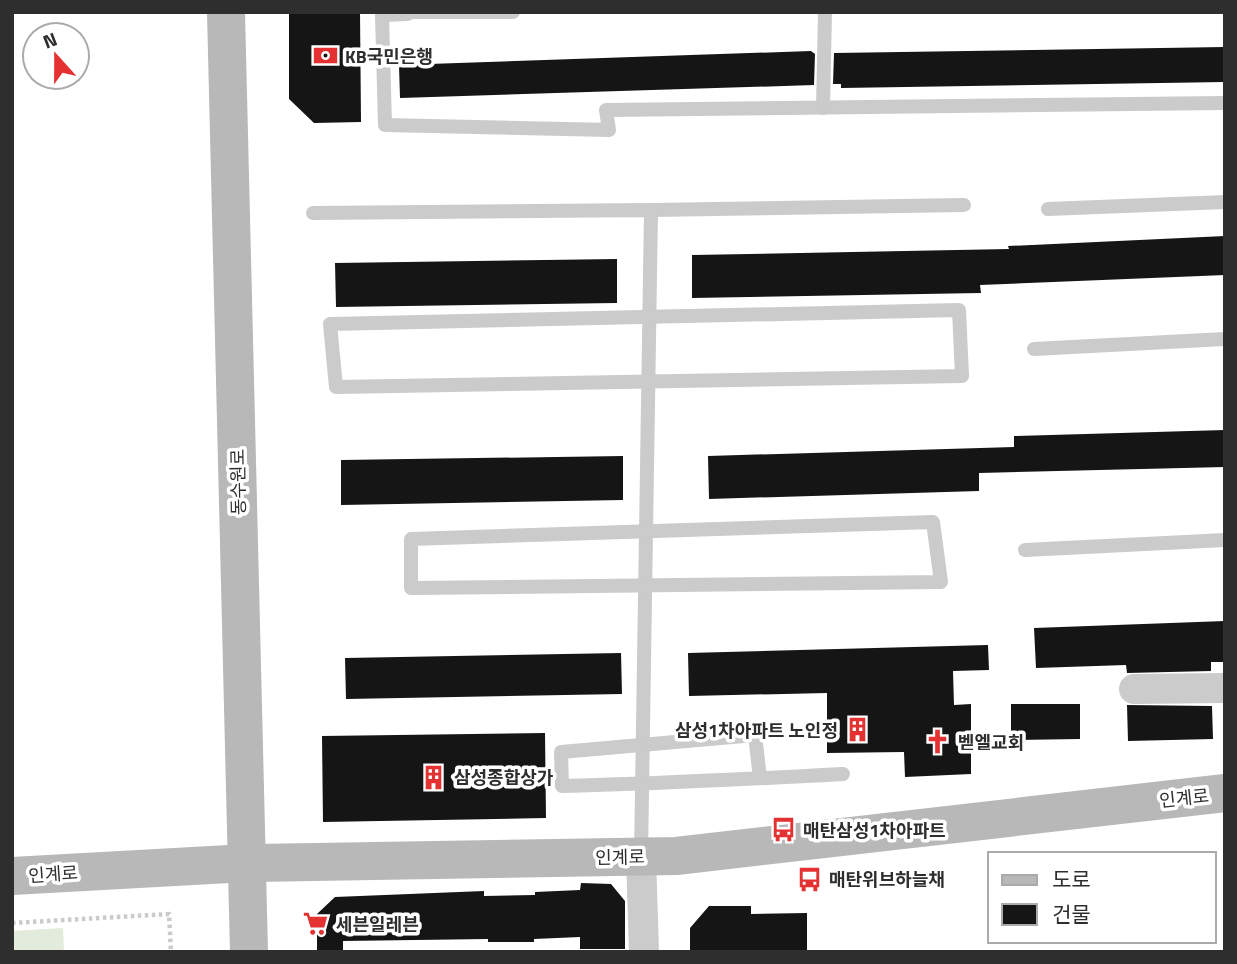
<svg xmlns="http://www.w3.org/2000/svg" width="1237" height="964" font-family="'Titillium Web','Noto Sans KR',sans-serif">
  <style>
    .green { fill: #e3ebdc }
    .building { fill: #151515 }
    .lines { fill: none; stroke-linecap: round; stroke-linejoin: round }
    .path { stroke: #cbcbcb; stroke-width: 4.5; stroke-dasharray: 3.5 3.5; stroke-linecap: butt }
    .lane { stroke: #cbcbcb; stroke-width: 14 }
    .street { stroke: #cbcbcb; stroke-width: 30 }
    .secondary { stroke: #b8b8b8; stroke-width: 38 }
    .labels { text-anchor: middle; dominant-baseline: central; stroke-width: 7; stroke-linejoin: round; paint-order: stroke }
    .poi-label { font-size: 18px; font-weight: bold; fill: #2e2e2e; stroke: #fff; text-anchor: start }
    .street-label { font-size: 18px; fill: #2e2e2e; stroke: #fff }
  </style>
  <rect width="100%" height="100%" fill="#fff"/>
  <path class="green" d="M 63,928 L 64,952 L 12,952 L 12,931 Z"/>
  <g class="building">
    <path d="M 289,12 L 360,12 L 361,122 L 314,123 L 289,99 Z"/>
    <path d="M 1225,47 L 1225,82 L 841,88 L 841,84 L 833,84 L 834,53 Z"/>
    <path d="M 811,51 L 815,54 L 814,85 L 400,98 L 399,65 Z"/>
    <path d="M 1225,236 L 1225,275 L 980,285 L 981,293 L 692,298 L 692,255 L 1009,249 L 1008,246 Z"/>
    <path d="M 617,259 L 617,303 L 336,307 L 335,263 Z"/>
    <path d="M 1225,430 L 1225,467 L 979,473 L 979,491 L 709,499 L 708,456 L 1014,447 L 1014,436 Z"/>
    <path d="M 623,456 L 623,500 L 341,505 L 341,460 Z"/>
    <path d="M 1225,621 L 1225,662 L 1211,662 L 1211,671 L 1127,673 L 1126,665 L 1036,668 L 1034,628 Z"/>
    <path d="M 988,645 L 989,670 L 953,671 L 954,705 L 971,704 L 971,774 L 905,777 L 904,752 L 827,753 L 827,693 L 689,696 L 688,653 Z"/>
    <path d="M 621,653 L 622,694 L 346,699 L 345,658 Z"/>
    <path d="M 1011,704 L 1080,704 L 1080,739 L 1011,740 Z"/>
    <path d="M 1127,705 L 1212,706 L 1213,739 L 1128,741 Z"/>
    <path d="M 545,733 L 546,818 L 323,822 L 322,736 Z"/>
    <path d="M 581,883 L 611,884 L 625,901 L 625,949 L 580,949 L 580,937 L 534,939 L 534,942 L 488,942 L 488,939 L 343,941 L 343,952 L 317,952 L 317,914 L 335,897 L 484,891 L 484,896 L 535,895 L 535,892 L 580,890 Z"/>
    <path d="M 709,906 L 751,906 L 751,914 L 807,913 L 807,952 L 690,952 L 690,928 Z"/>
  </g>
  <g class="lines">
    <path class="path" d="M 12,923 L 169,914 L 171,952"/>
    <g class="lane">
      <path d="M 407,12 L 513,12"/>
      <path d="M 408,14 L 382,15 L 385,125 L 609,130 L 606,110 L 1225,103"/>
      <path d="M 823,108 L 825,12"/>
      <path d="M 1048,209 L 1225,202"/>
      <path d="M 651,210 L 964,205"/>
      <path d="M 313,213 L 651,210 L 641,856"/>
      <path d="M 959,310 L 962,376 L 336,387 L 330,324 Z"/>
      <path d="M 1034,349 L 1225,339"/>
      <path d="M 933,522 L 941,582 L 411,588 L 411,539 Z"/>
      <path d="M 1025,550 L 1225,540"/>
      <path d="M 760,778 L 755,735 L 561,752 L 562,786 C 656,784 750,779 843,774"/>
    </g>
    <g class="street">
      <path d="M 1134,689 L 1225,688"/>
      <path d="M 641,857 L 644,952"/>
    </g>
    <g class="secondary">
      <path d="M 226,12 L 249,952"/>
      <path d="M 12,876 L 247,863 L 676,856 L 1225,793"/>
    </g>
  </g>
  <defs>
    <symbol id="bank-bare" viewBox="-9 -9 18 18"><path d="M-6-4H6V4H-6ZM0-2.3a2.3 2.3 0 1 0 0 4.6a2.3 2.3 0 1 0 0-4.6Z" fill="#e43131" stroke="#fff" stroke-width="2.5" paint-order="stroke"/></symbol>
    <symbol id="building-bare" viewBox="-9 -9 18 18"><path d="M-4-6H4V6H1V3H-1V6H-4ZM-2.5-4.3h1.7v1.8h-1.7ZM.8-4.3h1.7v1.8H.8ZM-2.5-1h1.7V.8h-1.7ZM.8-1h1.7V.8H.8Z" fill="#e43131" stroke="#fff" stroke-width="2.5" paint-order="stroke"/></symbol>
    <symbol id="church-bare" viewBox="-9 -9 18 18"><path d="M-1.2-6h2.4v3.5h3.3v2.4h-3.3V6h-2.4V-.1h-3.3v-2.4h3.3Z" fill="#e43131" stroke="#fff" stroke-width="2.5" paint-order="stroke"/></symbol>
    <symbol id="bus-bare" viewBox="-9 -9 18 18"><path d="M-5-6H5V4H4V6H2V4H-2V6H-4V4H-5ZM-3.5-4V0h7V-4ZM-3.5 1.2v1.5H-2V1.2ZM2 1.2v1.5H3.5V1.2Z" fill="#e43131" stroke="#fff" stroke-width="2.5" paint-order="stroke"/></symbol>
    <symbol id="supermarket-bare" viewBox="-9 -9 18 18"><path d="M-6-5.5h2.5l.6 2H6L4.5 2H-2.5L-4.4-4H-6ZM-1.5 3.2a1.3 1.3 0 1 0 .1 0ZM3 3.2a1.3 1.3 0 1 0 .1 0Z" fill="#e43131" stroke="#fff" stroke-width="2.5" paint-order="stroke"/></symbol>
  </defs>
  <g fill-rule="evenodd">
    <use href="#bank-bare" x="308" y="38" width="35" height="35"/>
    <use href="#building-bare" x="840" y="712" width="35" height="35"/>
    <use href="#church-bare" x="920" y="724" width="35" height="35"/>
    <use href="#building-bare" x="416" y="760" width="35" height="35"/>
    <use href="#bus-bare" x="766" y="812" width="35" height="35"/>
    <use href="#bus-bare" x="792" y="862" width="35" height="35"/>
    <use href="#supermarket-bare" x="298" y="906" width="35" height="35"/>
  </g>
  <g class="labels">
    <g class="poi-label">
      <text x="345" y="56">KB국민은행</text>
      <text x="838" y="730" text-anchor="end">삼성1차아파트 노인정</text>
      <text x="958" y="742">벧엘교회</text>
      <text x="454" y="777">삼성종합상가</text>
      <text x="803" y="830">매탄삼성1차아파트</text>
      <text x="829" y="879">매탄위브하늘채</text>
      <text x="336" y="924">세븐일레븐</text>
    </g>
    <g class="street-label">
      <text transform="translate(238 482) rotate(-91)">동수원로</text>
      <text transform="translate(1184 798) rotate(-6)">인계로</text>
      <text transform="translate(620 857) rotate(-1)">인계로</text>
      <text transform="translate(53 874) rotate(-4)">인계로</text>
    </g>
  </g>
  <rect width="1237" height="964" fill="none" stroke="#2e2e2e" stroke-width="28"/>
  <rect x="988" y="852" width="228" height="91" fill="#ffffff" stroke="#ababab" stroke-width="2"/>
  <rect x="1002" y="875" width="35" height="10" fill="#b8b8b8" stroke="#ababab" stroke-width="2"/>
  <text x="1052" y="887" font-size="21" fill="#2e2e2e">도로</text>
  <rect x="1002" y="904" width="35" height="21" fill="#151515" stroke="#ababab" stroke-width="2"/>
  <text x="1052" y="922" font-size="21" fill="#2e2e2e">건물</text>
  <g transform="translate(56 56) rotate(339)"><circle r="33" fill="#ffffff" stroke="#ababab" stroke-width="2"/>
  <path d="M0-5L12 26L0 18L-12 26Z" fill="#e43131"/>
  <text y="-10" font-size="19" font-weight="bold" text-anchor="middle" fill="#2e2e2e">N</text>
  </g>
</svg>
